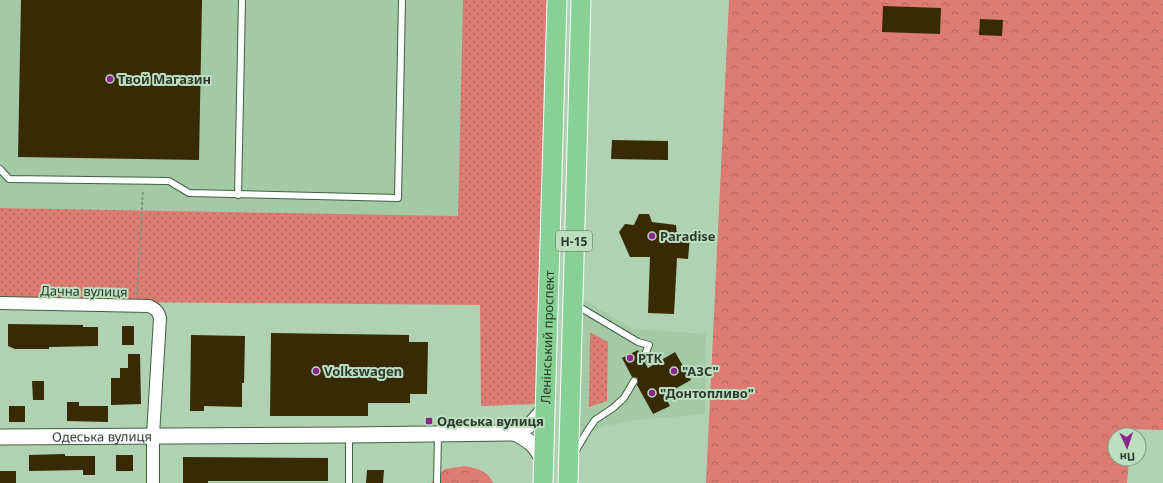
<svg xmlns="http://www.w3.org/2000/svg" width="1163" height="483" font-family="'Noto Sans',sans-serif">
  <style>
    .built { fill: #a3caa5 }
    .grass { fill: url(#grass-dots) }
    .forest { fill: url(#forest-crowns) }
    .building { fill: #382a04 }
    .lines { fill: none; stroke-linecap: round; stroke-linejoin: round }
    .service-casing { stroke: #415f44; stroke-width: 8 }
    .minor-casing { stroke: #415f44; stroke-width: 14 }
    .tertiary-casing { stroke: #415f44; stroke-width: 17 }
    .primary-casing { stroke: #fff; stroke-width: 21 }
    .path { stroke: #7e977f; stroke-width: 2; stroke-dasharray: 3 2; stroke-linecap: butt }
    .service { stroke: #fff; stroke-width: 6 }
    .minor { stroke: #fff; stroke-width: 12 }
    .tertiary { stroke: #fff; stroke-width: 15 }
    .primary { stroke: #88d196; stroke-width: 19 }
    .poi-dot { fill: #8a268d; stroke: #bddebf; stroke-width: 1.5 }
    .labels { text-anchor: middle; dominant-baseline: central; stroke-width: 4; stroke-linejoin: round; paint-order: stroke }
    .shield { fill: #bddebf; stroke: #586b59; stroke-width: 1 }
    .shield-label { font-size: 12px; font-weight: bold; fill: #2d3a2d }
    .poi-label { font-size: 13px; font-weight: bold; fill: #2d3a2d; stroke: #bddebf; text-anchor: start }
    .street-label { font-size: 13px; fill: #2d3a2d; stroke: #bddebf }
  </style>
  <defs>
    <pattern id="grass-dots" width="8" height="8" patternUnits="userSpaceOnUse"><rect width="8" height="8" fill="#dc7c72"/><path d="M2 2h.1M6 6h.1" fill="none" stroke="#b3675e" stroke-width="1.8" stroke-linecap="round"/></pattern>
    <pattern id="forest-crowns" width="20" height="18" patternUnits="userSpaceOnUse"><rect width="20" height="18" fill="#dc7c72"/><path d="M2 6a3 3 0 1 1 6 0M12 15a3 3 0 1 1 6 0" fill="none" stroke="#b3675e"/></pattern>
  </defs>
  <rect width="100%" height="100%" fill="#b0d1b2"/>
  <g class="built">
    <path d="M 0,0 L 463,0 L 458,216 L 0,208 Z"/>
    <path d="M 582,299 L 633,329 L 706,334 L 705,414 L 635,420 L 604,426 L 590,434 L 579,454 Z"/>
  </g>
  <g class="grass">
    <path d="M 463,0 L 548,0 L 539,404 L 481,406 L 480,305 L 0,301 L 0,208 L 458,216 Z"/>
    <path d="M 590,332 L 608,342 L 607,401 L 589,407 Z"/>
  </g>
  <g class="forest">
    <path d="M 729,0 L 1163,0 L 1163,430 L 1130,429 L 1130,435 L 1115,435 L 1115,459 L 1129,459 L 1127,483 L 706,483 Z"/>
    <path d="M 465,466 C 477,469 488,470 493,483 L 431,483 L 445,469 Z"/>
  </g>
  <g class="building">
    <path d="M 21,0 L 202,0 L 199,160 L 18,157 Z"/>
    <path d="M 883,6 L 941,8 L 940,34 L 882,32 Z"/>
    <path d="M 980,19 L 1003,20 L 1002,36 L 979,35 Z"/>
    <path d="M 612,140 L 668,141 L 668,160 L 611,159 Z"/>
    <path d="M 639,214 L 649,214 L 652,222 L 676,225 L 677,235 L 690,237 L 688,259 L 677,258 L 674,314 L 648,313 L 650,257 L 630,257 L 619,232 L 625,224 L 634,225 Z"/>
    <path d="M 8,324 L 83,325 L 83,327 L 98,327 L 98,346 L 49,347 L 49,349 L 15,349 L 8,346 Z"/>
    <rect x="122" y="326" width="12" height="19"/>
    <path d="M 271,333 L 409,335 L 409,342 L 428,342 L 427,394 L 410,394 L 410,403 L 368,403 L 368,416 L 270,416 Z"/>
    <path d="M 191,335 L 245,336 L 244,383 L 242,383 L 242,407 L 204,406 L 204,411 L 190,411 Z"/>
    <path d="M 638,350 L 640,354 L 639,358 L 639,361 L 642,363 L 645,363 L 648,368 L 675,352 L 691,380 L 664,395 L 670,406 L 653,414 L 637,385 L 638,381 L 638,379 L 636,377 L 632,377 L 622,358 Z"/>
    <path d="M 128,354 L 140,354 L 141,404 L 111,405 L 111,378 L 120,378 L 120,368 L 128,368 Z"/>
    <path d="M 32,381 L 44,381 L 44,400 L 33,400 Z"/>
    <path d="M 67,402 L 79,402 L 79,406 L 108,406 L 108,422 L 67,421 Z"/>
    <rect x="9" y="406" width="16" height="16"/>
    <path d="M 65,454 L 65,456 L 95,456 L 95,475 L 83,475 L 83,470 L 29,471 L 29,455 Z"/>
    <rect x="116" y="455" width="17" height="16"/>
    <path d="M 183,457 L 328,458 L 328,481 L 208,481 L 208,483 L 183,483 Z"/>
    <path d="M 367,470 L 384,470 L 383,483 L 366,483 Z"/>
    <rect x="0" y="471" width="16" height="12"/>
  </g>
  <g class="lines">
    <defs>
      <g id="service">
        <path d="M 0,169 L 9,179 L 169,181 L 189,193 L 398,198 L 402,0"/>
        <path d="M 238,195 L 242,0"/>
        <path d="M 576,305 L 638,342 L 649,345 L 643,359"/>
        <path d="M 575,452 L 588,430 L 595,420 L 613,408 L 624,398 L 634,381"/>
        <path d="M 349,483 L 349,435"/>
        <path d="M 437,483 L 438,435"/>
      </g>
      <path id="minor" d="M 0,303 L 149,306 C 156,309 158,311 160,318 L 153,435 L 153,483"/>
      <g id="tertiary">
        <path d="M 515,433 C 532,442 535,445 544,462"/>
        <path id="s1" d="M 0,437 L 349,435 L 515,433 C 532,425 535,421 545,407"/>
      </g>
      <g id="primary">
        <path id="s2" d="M 543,483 L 557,0"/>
        <path d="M 568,483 L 581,0"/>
      </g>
    </defs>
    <use href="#service" class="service-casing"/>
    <use href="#minor" class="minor-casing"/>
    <use href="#tertiary" class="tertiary-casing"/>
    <use href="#primary" class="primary-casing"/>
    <path class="path" d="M 137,295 L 143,190"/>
    <use href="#service" class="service"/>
    <use href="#minor" class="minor"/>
    <use href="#tertiary" class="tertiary"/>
    <use href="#primary" class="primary"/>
  </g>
  <g class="poi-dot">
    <circle cx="110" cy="79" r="4"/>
    <circle cx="652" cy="236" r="4"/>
    <circle cx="630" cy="358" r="4"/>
    <circle cx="316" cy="371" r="4"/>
    <circle cx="674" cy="371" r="4"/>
    <circle cx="652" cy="393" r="4"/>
    <rect x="425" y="417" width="8" height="8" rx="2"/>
  </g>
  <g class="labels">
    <rect class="shield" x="556" y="231" width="36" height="20" rx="3"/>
    <g class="shield-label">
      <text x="574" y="241">Н-15</text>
    </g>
    <g class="poi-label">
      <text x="118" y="79">Твой Магазин</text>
      <text x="660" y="236">Paradise</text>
      <text x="638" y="358">РТК</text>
      <text x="324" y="371">Volkswagen</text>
      <text x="682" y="371">"АЗС"</text>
      <text x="660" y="393">"Донтопливо"</text>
      <text x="437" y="421">Одеська вулиця</text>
    </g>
    <g class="street-label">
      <text transform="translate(84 291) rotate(1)">Дачна вулиця</text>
      <text stroke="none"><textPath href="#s2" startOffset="146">Ленінський проспект</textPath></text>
      <text stroke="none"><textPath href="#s1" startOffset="102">Одеська вулиця</textPath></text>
    </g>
  </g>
  <g transform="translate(1127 447) rotate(177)"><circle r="19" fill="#bddebf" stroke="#839c85"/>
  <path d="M0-3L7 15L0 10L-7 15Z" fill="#8a268d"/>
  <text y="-6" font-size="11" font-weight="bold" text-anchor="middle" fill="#2d3a2d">Пн</text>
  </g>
</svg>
